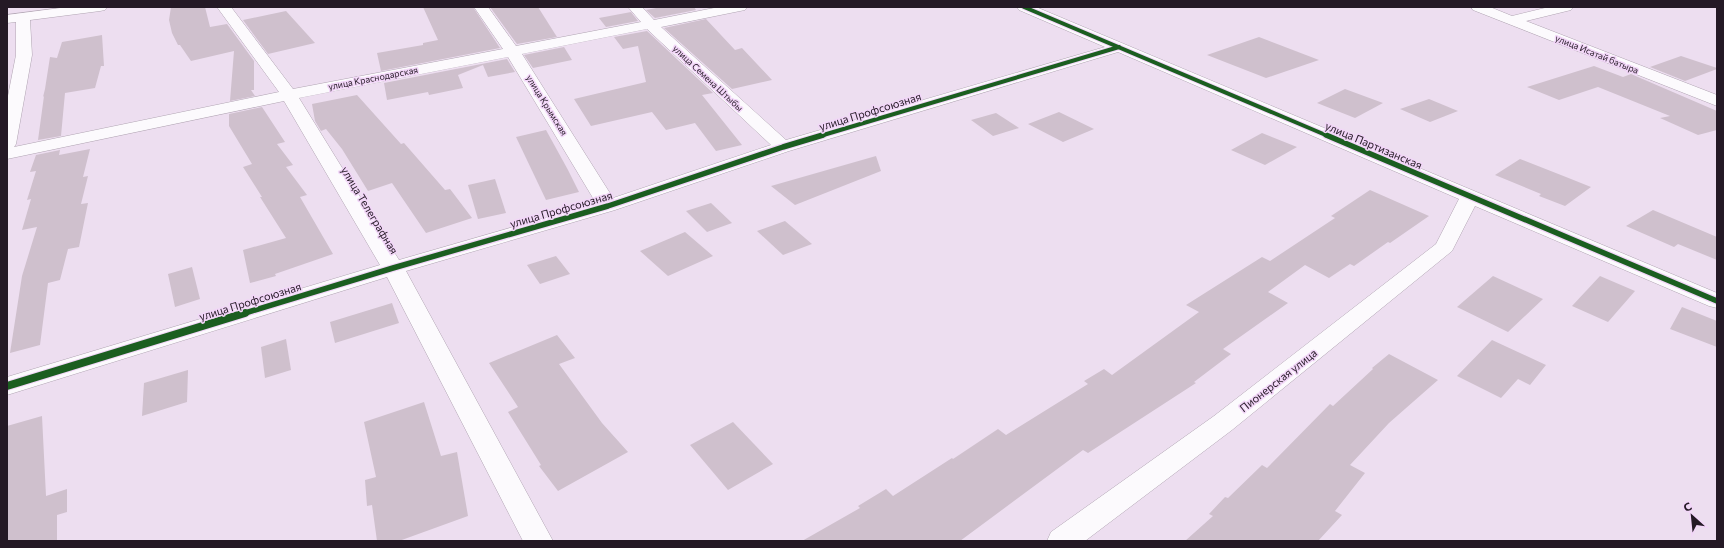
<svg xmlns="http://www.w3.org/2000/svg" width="1724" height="548" font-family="Commissioner,sans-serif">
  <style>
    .building { fill: #cfc0cd }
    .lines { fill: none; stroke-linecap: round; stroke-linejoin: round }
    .street-casing { stroke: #b0a4b2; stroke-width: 1 }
    .street { fill: #fcfafd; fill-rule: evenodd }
    .cycleway-far2-casing { stroke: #f2d6f8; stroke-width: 6 }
    .cycleway-far1-casing { stroke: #f2d6f8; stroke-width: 8 }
    .cycleway-casing { stroke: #f2d6f8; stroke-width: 10 }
    .cycleway-far2 { stroke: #1b5e20; stroke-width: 4 }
    .cycleway-far1 { stroke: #1b5e20; stroke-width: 5.5 }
    .cycleway { stroke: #1b5e20; stroke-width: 8 }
    .labels { text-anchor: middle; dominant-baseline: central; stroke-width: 3; stroke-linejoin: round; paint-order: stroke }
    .far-street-label { font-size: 9px; fill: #241925; stroke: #f2d6f8 }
    .street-label { font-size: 11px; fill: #241925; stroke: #f2d6f8 }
  </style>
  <rect width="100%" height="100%" fill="#eddef0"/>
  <g class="building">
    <path d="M 171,7 L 205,7 L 210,27 L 227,24 L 254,61 L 254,90 L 251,90 L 255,96 L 230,101 L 234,51 L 191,61 L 180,45 L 178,45 L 172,33 L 169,20 Z"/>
    <path d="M 423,7 L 473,7 L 500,48 L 381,71 L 377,53 L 423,45 L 423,43 L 438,40 Z"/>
    <path d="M 490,7 L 538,7 L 557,37 L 517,44 Z"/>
    <path d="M 661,7 L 694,7 L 696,10 L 655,18 L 646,10 Z"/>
    <path d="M 286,11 L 315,43 L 268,54 L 243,20 Z"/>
    <path d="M 631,12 L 638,21 L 606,27 L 599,18 Z"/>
    <path d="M 706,19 L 735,50 L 742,48 L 772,80 L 732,89 L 664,28 Z"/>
    <path d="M 647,31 L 713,93 L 702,95 L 742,145 L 716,151 L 695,123 L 666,130 L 652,112 L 591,126 L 574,99 L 646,82 L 638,46 L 623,49 L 614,37 Z"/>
    <path d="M 102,35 L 104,66 L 101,66 L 95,88 L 65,93 L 61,136 L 38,140 L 44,96 L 43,97 L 45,89 L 50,57 L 57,58 L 62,42 Z"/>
    <path d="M 1259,37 L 1319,60 L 1266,78 L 1207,55 Z"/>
    <path d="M 564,47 L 572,60 L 533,68 L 524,55 Z"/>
    <path d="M 1681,56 L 1717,68 L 1717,69 L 1685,81 L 1650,67 Z"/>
    <path d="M 507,59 L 515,72 L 488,77 L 483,65 L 458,75 L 463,88 L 429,95 L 428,92 L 387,100 L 384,83 Z"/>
    <path d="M 1594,66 L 1623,77 L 1631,74 L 1717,111 L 1717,130 L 1698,135 L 1660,118 L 1670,116 L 1598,87 L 1559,100 L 1527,87 Z"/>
    <path d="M 1345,89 L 1383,103 L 1355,118 L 1317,103 Z"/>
    <path d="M 357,95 L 401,144 L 404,143 L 445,190 L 450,189 L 472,218 L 426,233 L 392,183 L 368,191 L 342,149 L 326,129 L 321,131 L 315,121 L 312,104 Z"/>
    <path d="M 1429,99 L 1458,111 L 1430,122 L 1400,109 Z"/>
    <path d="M 262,107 L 285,142 L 277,144 L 293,165 L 286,167 L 307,195 L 300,197 L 333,254 L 275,274 L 276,276 L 250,283 L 243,250 L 286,238 L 260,197 L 262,197 L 243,167 L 252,164 L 229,126 L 229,114 Z"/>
    <path d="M 1059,112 L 1094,129 L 1063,142 L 1028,124 Z"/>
    <path d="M 996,113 L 1019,128 L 993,136 L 971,120 Z"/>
    <path d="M 546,130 L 568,170 L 579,192 L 546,200 L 516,137 Z"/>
    <path d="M 1262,133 L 1297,147 L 1265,165 L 1231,150 Z"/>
    <path d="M 90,149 L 83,177 L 88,176 L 81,204 L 88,203 L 79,247 L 68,249 L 60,280 L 48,283 L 40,345 L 10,353 L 22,276 L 37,227 L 22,230 L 31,199 L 27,200 L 36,171 L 30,172 L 36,155 L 60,150 L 59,155 Z"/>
    <path d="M 876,156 L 881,171 L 795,205 L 771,186 Z"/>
    <path d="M 1520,159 L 1566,177 L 1591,187 L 1565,206 L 1539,196 L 1541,194 L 1495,175 Z"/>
    <path d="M 495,179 L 506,213 L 478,219 L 468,185 Z"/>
    <path d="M 1370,190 L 1429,216 L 1390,243 L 1388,242 L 1354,266 L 1350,264 L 1329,278 L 1305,265 L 1268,292 L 1288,303 L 1223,349 L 1231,354 L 1194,382 L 1196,383 L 1088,453 L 1083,450 L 960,541 L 802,541 L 860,508 L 858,506 L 886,489 L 893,496 L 952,458 L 953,459 L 998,429 L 1006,435 L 1088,384 L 1084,381 L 1104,369 L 1112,375 L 1199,312 L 1186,305 L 1262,257 L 1270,261 L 1335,218 L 1331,216 Z"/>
    <path d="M 711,203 L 732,223 L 707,232 L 686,211 Z"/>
    <path d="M 1653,210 L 1717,237 L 1717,260 L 1678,244 L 1674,247 L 1626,226 Z"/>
    <path d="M 785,221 L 812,244 L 783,255 L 757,231 Z"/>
    <path d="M 685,232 L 713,256 L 668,276 L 640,251 Z"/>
    <path d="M 556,256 L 570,274 L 540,284 L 527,265 Z"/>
    <path d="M 192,267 L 200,299 L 175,307 L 168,274 Z"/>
    <path d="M 1493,276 L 1543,299 L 1508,332 L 1457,307 Z"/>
    <path d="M 1600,276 L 1635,291 L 1608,322 L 1572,306 Z"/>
    <path d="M 392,303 L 399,323 L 335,343 L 330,322 Z"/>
    <path d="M 1682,307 L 1717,321 L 1717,347 L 1670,329 Z"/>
    <path d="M 557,335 L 575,358 L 559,364 L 602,423 L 628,452 L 558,491 L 539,466 L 541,465 L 508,412 L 518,407 L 489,363 Z"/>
    <path d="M 286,339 L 291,370 L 265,378 L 261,347 Z"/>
    <path d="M 1492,340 L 1546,365 L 1530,385 L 1518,379 L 1501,398 L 1457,376 Z"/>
    <path d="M 1389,354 L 1438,380 L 1389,423 L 1350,465 L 1365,473 L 1335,511 L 1342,515 L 1318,541 L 1185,541 L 1213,516 L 1209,514 L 1225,497 L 1228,498 L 1262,465 L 1267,468 L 1330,404 L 1333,406 L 1373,369 L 1372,368 Z"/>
    <path d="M 188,370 L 187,402 L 142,416 L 144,383 Z"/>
    <path d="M 424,402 L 441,456 L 457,452 L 468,516 L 399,541 L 377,541 L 372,505 L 367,506 L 365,480 L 376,477 L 364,422 Z"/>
    <path d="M 42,416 L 46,496 L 67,489 L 67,512 L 57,515 L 57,541 L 7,541 L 7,426 Z"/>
    <path d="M 733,422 L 773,464 L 728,490 L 690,445 Z"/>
  </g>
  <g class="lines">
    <defs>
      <g id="street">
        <path d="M 68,7 L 107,7 L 105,10 L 100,11 L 30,20 L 32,55 L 16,144 L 14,147 L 279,92 L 217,7 L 231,7 L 293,89 L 503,49 L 474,7 L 488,7 L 516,46 L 641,22 L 628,7 L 642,7 L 654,20 L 719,7 L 747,7 L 745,10 L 740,11 L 661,27 L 786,140 L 1105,47 L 1019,10 L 1017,7 L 1036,7 L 1717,293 L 1717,308 L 1709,306 L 1475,206 L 1452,251 L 1232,430 L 1085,541 L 1047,541 L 1051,532 L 1214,416 L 1436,244 L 1459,199 L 1118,52 L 789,151 L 615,210 L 406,271 L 553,541 L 523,541 L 387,277 L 7,395 L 7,377 L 380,265 L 284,101 L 7,159 L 7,101 L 16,55 L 16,22 L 7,23 L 7,15 ZM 647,29 L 771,145 L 613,198 L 522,54 ZM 508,57 L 596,203 L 399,260 L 299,98 Z"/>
        <path d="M 1471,7 L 1490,7 L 1512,16 L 1549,7 L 1573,7 L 1571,10 L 1526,21 L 1717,95 L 1717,106 L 1473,10 Z"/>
      </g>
    </defs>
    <use href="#street" class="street-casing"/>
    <use href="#street" class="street"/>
    <defs>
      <g id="cycleway-far2">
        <path d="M 1024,7 L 1328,136"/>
        <path d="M 820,136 L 1119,47"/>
      </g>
      <g id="cycleway-far1">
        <path d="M 1326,135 L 1717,301"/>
        <path d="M 242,314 L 393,268 L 608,206 L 783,147 L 823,135"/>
      </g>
      <path id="cycleway" d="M 7,386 L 245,313"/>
    </defs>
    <use href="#cycleway-far2" class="cycleway-far2-casing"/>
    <use href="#cycleway-far1" class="cycleway-far1-casing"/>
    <use href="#cycleway" class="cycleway-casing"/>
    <use href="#cycleway-far2" class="cycleway-far2"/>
    <use href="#cycleway-far1" class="cycleway-far1"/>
    <use href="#cycleway" class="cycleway"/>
  </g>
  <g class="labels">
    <g class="far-street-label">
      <text transform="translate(1597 54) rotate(22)">улица Исатай батыра</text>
      <text transform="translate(373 78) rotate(-11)">улица Краснодарская</text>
      <text transform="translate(708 78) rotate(43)">улица Семена Штыбы</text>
      <text transform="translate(547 105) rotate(58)">улица Крымская</text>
    </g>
    <g class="street-label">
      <text transform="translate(870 111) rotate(-17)">улица Профсоюзная</text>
      <text transform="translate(1374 145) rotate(23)">улица Партизанская</text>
      <text transform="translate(561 209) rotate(-16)">улица Профсоюзная</text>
      <text transform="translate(370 210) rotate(59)">улица Телеграфная</text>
      <text transform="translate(250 301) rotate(-17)">улица Профсоюзная</text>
      <text transform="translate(1278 380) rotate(-38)">Пионерская улица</text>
    </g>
  </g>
  <rect width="1724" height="548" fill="none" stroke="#241925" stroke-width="16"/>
  <g transform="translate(1692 516) rotate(333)" stroke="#f2d6f8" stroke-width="3" paint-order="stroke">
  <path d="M0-3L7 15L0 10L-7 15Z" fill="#241925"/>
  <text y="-6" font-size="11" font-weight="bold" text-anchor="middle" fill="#241925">С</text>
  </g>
</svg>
